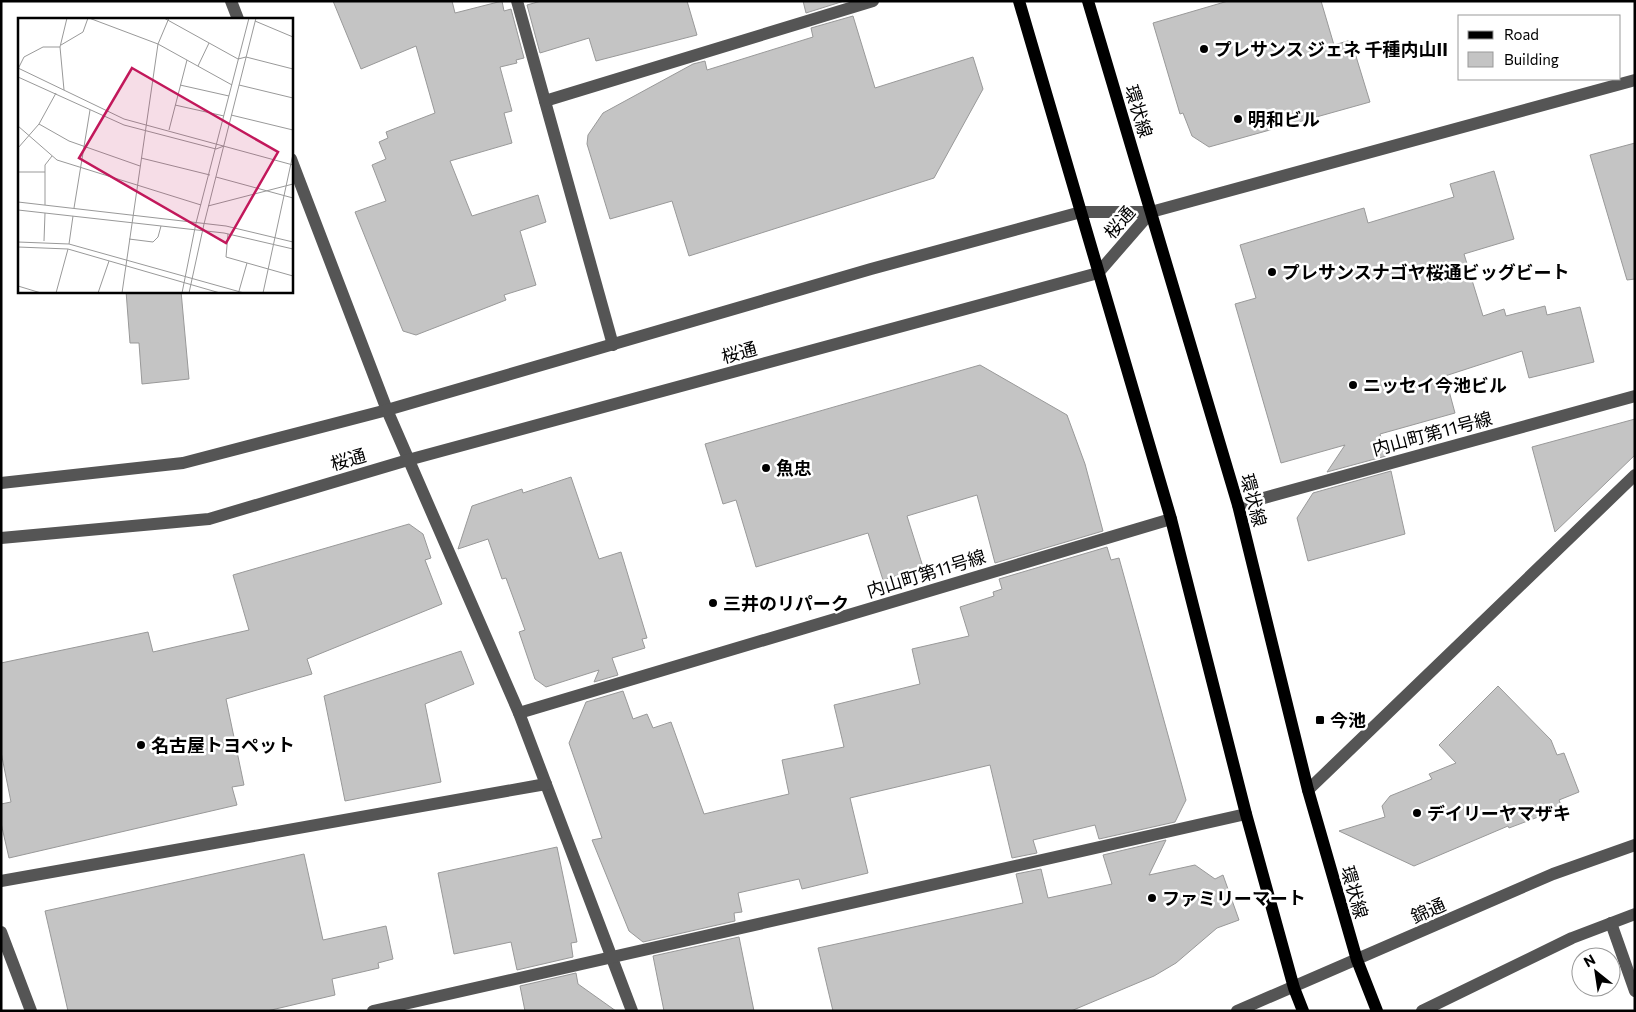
<svg xmlns="http://www.w3.org/2000/svg" width="1636" height="1012" font-family="Commissioner,'Noto Sans JP',sans-serif">
  <style>
    .building { fill: #c4c4c4; stroke: #999 }
    .lines { fill: none; stroke-linecap: round; stroke-linejoin: round }
    .minor { stroke: #555; stroke-width: 12 }
    .major { stroke: #000; stroke-width: 12 }
    .poi-dot { fill: #000; stroke: #fff; stroke-width: 2 }
    .labels { text-anchor: middle; dominant-baseline: central; stroke-width: 5; stroke-linejoin: round; paint-order: stroke }
    .poi-label { font-size: 18px; font-weight: bold; fill: #000; stroke: #fff; text-anchor: start }
    .street-label { font-size: 18px; fill: #000; stroke: #fff }
    .inset-road { fill: none; stroke: #999; stroke-width: 1 }
    .view { fill: #c2185b; fill-opacity: 0.15; stroke: #c2185b; stroke-width: 2.5 }
    .inset-edge { fill: none; stroke: #000; stroke-width: 2.5 }
  </style>
  <rect width="100%" height="100%" fill="#fff"/>
  <g class="building">
    <path d="M 333,1 L 452,1 L 455,13 L 502,1 L 504,11 L 511,9 L 524,58 L 516,60 L 517,63 L 500,67 L 512,111 L 504,113 L 512,143 L 450,161 L 472,216 L 538,195 L 546,222 L 520,231 L 536,285 L 504,295 L 506,300 L 416,335 L 403,331 L 355,212 L 386,201 L 372,165 L 386,159 L 379,142 L 388,138 L 386,132 L 435,113 L 416,46 L 361,69 Z"/>
    <path d="M 541,1 L 687,1 L 697,35 L 596,61 L 589,38 L 540,53 L 527,5 Z"/>
    <path d="M 803,1 L 844,1 L 806,13 Z"/>
    <path d="M 1228,1 L 1321,1 L 1334,45 L 1351,40 L 1370,102 L 1209,147 L 1192,136 L 1183,113 L 1180,114 L 1153,23 Z"/>
    <path d="M 853,16 L 875,88 L 973,57 L 983,89 L 934,178 L 689,256 L 672,201 L 610,219 L 587,144 L 588,135 L 603,113 L 693,64 L 705,61 L 707,70 L 813,37 L 811,28 Z"/>
    <path d="M 1635,143 L 1635,279 L 1627,280 L 1590,155 Z"/>
    <path d="M 1494,171 L 1514,239 L 1464,254 L 1483,316 L 1504,309 L 1506,316 L 1545,306 L 1547,315 L 1580,307 L 1594,362 L 1529,378 L 1522,351 L 1445,376 L 1455,413 L 1380,434 L 1386,456 L 1327,472 L 1345,445 L 1281,463 L 1235,304 L 1256,298 L 1240,245 L 1364,208 L 1368,223 L 1454,197 L 1450,184 Z"/>
    <path d="M 126,291 L 181,291 L 189,379 L 142,384 L 139,343 L 130,343 Z"/>
    <path d="M 980,365 L 1067,415 L 1085,464 L 1103,531 L 995,563 L 977,495 L 907,516 L 923,567 L 883,580 L 868,533 L 756,567 L 736,500 L 723,504 L 705,444 Z"/>
    <path d="M 1635,419 L 1635,455 L 1555,532 L 1532,447 Z"/>
    <path d="M 1391,471 L 1405,534 L 1308,561 L 1297,518 L 1313,493 Z"/>
    <path d="M 571,477 L 599,559 L 621,552 L 647,638 L 642,639 L 645,648 L 612,658 L 618,675 L 594,682 L 599,670 L 546,687 L 535,679 L 519,632 L 525,630 L 506,578 L 502,579 L 488,539 L 458,549 L 472,506 L 522,489 L 523,493 Z"/>
    <path d="M 409,524 L 423,534 L 431,558 L 425,560 L 442,604 L 307,659 L 312,674 L 226,699 L 244,785 L 232,787 L 237,805 L 9,858 L 1,823 L 1,804 L 11,802 L 1,752 L 1,663 L 148,632 L 153,652 L 249,630 L 233,575 Z"/>
    <path d="M 1107,547 L 1111,560 L 1119,558 L 1186,800 L 1175,822 L 1099,839 L 1095,825 L 1033,840 L 1037,853 L 1012,858 L 990,765 L 850,798 L 868,873 L 802,889 L 799,879 L 738,893 L 742,912 L 734,913 L 735,921 L 643,942 L 629,931 L 592,840 L 602,838 L 569,743 L 586,702 L 623,691 L 633,719 L 647,714 L 653,728 L 671,722 L 704,814 L 789,794 L 782,760 L 844,747 L 834,705 L 920,684 L 912,649 L 969,636 L 960,607 L 994,596 L 993,592 L 1002,589 L 999,579 Z"/>
    <path d="M 461,651 L 474,684 L 425,704 L 441,782 L 345,801 L 324,696 Z"/>
    <path d="M 1498,686 L 1551,740 L 1557,755 L 1564,753 L 1579,792 L 1559,800 L 1562,808 L 1509,828 L 1508,826 L 1414,866 L 1339,831 L 1385,817 L 1382,806 L 1390,796 L 1432,779 L 1429,774 L 1456,763 L 1439,745 Z"/>
    <path d="M 1166,840 L 1149,875 L 1195,865 L 1215,879 L 1223,875 L 1239,920 L 1217,928 L 1176,963 L 1154,976 L 1071,1011 L 833,1011 L 818,948 L 1023,903 L 1016,874 L 1041,869 L 1048,898 L 1112,884 L 1103,855 Z"/>
    <path d="M 557,847 L 577,942 L 571,943 L 573,957 L 517,970 L 511,942 L 454,954 L 438,873 Z"/>
    <path d="M 304,854 L 323,940 L 386,926 L 393,959 L 378,963 L 379,968 L 332,979 L 335,995 L 267,1011 L 68,1011 L 45,911 Z"/>
    <path d="M 739,937 L 754,1011 L 664,1011 L 653,956 Z"/>
    <path d="M 576,973 L 578,984 L 616,1011 L 525,1011 L 520,986 Z"/>
  </g>
  <g class="lines">
    <g class="minor">
      <path d="M 231,1 L 238,19"/>
      <path d="M 517,1 L 613,345"/>
      <path d="M 545,101 L 873,1"/>
      <path d="M 291,159 L 387,410 L 519,713 L 632,1011"/>
      <path d="M 1,483 L 183,463 L 387,410 L 871,269 L 1081,212 L 1151,212 L 1635,80"/>
      <path d="M 1238,505 L 1635,396"/>
      <path d="M 1,538 L 209,519 L 408,460 L 1098,273 L 1151,212"/>
      <path d="M 519,713 L 1171,519"/>
      <path d="M 1308,790 L 1635,475"/>
      <path d="M 1,881 L 546,784"/>
      <path d="M 1611,923 L 1635,991"/>
      <path d="M 1,932 L 31,1011"/>
      <path d="M 373,1011 L 1246,814"/>
      <path d="M 1237,1011 L 1553,874 L 1635,845"/>
      <path d="M 1422,1011 L 1572,938 L 1635,914"/>
    </g>
    <g class="major">
      <path d="M 1019,1 L 1171,519 L 1246,814 L 1294,988 L 1303,1011"/>
      <path d="M 1088,1 L 1238,505 L 1308,790 L 1357,960 L 1377,1011"/>
    </g>
  </g>
  <g class="poi-dot">
    <circle cx="1204" cy="49" r="5"/>
    <circle cx="1238" cy="119" r="5"/>
    <circle cx="1272" cy="272" r="5"/>
    <circle cx="1353" cy="385" r="5"/>
    <circle cx="766" cy="468" r="5"/>
    <circle cx="713" cy="603" r="5"/>
    <rect x="1315" y="715" width="10" height="10" rx="2.5"/>
    <circle cx="141" cy="745" r="5"/>
    <circle cx="1417" cy="813" r="5"/>
    <circle cx="1152" cy="898" r="5"/>
  </g>
  <g class="labels">
    <g class="poi-label">
      <text x="1214" y="49">プレサンス ジェネ 千種内山II</text>
      <text x="1248" y="119">明和ビル</text>
      <text x="1282" y="272">プレサンスナゴヤ桜通ビッグビート</text>
      <text x="1363" y="385">ニッセイ今池ビル</text>
      <text x="776" y="468">魚忠</text>
      <text x="723" y="603">三井のリパーク</text>
      <text x="1330" y="720">今池</text>
      <text x="151" y="745">名古屋トヨペット</text>
      <text x="1427" y="813">デイリーヤマザキ</text>
      <text x="1162" y="898">ファミリーマート</text>
    </g>
    <g class="street-label">
      <text transform="translate(1139 111) rotate(73)">環状線</text>
      <text transform="translate(1119 222) rotate(-49)">桜通</text>
      <text transform="translate(739 352) rotate(-15)">桜通</text>
      <text transform="translate(1432 433) rotate(-15)">内山町第11号線</text>
      <text transform="translate(348 459) rotate(-16)">桜通</text>
      <text transform="translate(1254 500) rotate(75)">環状線</text>
      <text transform="translate(926 573) rotate(-17)">内山町第11号線</text>
      <text transform="translate(1355 892) rotate(74)">環状線</text>
      <text transform="translate(1428 910) rotate(-24)">錦通</text>
    </g>
  </g>
  <g transform="translate(18 18)">
    <rect width="275" height="275" fill="#fff"/>
    <path class="inset-road" d="M 71,0 L 140,26 L 214,67M 146,0 L 220,41 L 228,39 L 275,51M 237,3 L 275,19M 43,27 L 65,14 L 70,0M 180,48 L 191,25M 0,50 L 106,101 L 275,147M 0,51 L 6,39 L 25,29 L 42,29M 0,59 L 106,107 L 198,131 L 206,128M 162,67 L 211,78M 221,67 L 275,80M 46,72 L 42,29 L 49,0M 157,87 L 206,98M 213,97 L 275,112M 21,106 L 51,123 L 122,148M 0,108 L 39,142 L 183,187M 151,112 L 169,42M 0,130 L 21,106 L 38,75M 123,140 L 192,157M 0,154 L 27,154M 198,159 L 275,180M 0,184 L 208,208 L 275,224M 27,187 L 27,147 L 34,138M 190,188 L 275,166M 56,190 L 72,92M 0,192 L 206,215 L 275,231M 210,216 L 208,239 L 275,258M 111,221 L 135,224 L 140,219 L 143,208M 26,223 L 27,195M 0,224 L 51,226 L 226,275M 51,226 L 55,198M 0,229 L 50,231 L 202,275M 0,268 L 23,275M 221,273 L 229,245M 38,275 L 50,231M 80,275 L 91,243M 104,275 L 140,26 L 151,0M 164,275 L 178,205 L 231,0M 171,275 L 186,206 L 238,0M 245,275 L 275,136"/>
    <path class="view" d="M 114,50 L 260,134 L 208,225 L 61,140 Z"/>
    <rect width="275" height="275" class="inset-edge"/>
  </g>
  <rect width="1636" height="1012" fill="none" stroke="#000000" stroke-width="5"/>
  <rect x="1458" y="15" width="162" height="65" fill="#ffffff" stroke="#999999"/>
  <rect x="1468" y="31" width="25" height="8" fill="#000000" stroke="#999999"/>
  <text x="1504" y="40" font-size="15" fill="#000000">Road</text>
  <rect x="1468" y="52" width="25" height="15" fill="#c4c4c4" stroke="#999999"/>
  <text x="1504" y="65" font-size="15" fill="#000000">Building</text>
  <g transform="translate(1596 972) rotate(330)"><circle r="24" fill="#ffffff" stroke="#999999"/>
  <path d="M0-4L9 19L0 12L-9 19Z" fill="#000000"/>
  <text y="-8" font-size="14" font-weight="bold" text-anchor="middle" fill="#000000">N</text>
  </g>
</svg>
